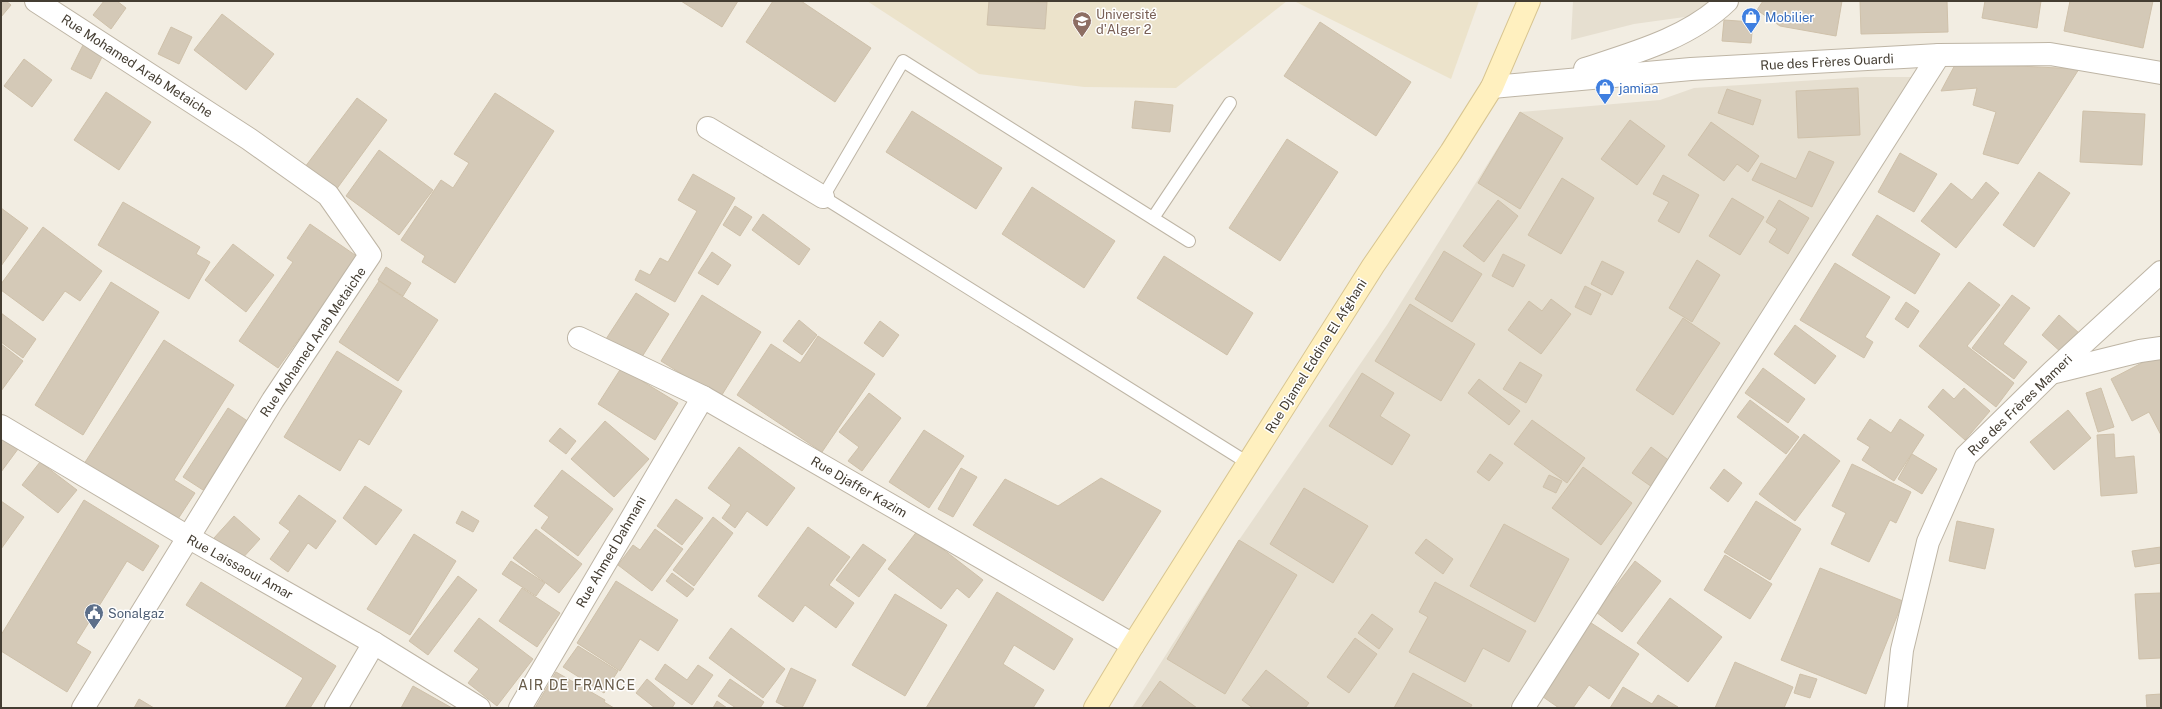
<svg xmlns="http://www.w3.org/2000/svg" width="2162" height="709" font-family="'Public Sans',sans-serif">
  <style>
    .residential { fill: #e6dfd0 }
    .education { fill: #ece3cb }
    .building { fill: #d4c9b7; stroke: #cfc1aa }
    .lines { fill: none; stroke-linecap: round; stroke-linejoin: round }
    .service-casing { stroke: #beb5a5; stroke-width: 14 }
    .minor-casing { stroke: #beb5a5; stroke-width: 24 }
    .secondary-casing { stroke: #d8c591; stroke-width: 24 }
    .service { stroke: #fff; stroke-width: 12 }
    .minor { stroke: #fff; stroke-width: 22 }
    .secondary { stroke: #fff0bf; stroke-width: 22 }
    .labels { text-anchor: middle; dominant-baseline: central; stroke-width: 3; stroke-linejoin: round; paint-order: stroke }
    .education-label { font-size: 13px; fill: #785e54; stroke: #fff; text-anchor: start }
    .shop-label { font-size: 13px; fill: #366cbe; stroke: #fff; text-anchor: start }
    .street-label { font-size: 13px; fill: #443d32; stroke: #fff }
    .service-label { font-size: 13px; fill: #4e5e75; stroke: #fff; text-anchor: start }
    .neighbourhood-label { font-size: 14px; letter-spacing: 1px; fill: #675b49; stroke: #fff }
  </style>
  <rect width="100%" height="100%" fill="#f2ede2"/>
  <g class="residential">
    <path d="M 1573,1 L 1713,1 L 1699,15 L 1634,24 L 1571,40 Z"/>
    <path d="M 1864,77 L 1912,77 L 1509,708 L 1132,708 L 1239,540 L 1387,325 L 1520,112 L 1660,100 L 1694,88 Z"/>
  </g>
  <g class="education">
    <path d="M 867,1 L 1287,1 L 1176,88 L 1084,87 L 979,74 Z"/>
    <path d="M 1294,1 L 1479,1 L 1451,79 Z"/>
  </g>
  <g class="building">
    <path d="M 1,1 L 6,1 L 11,5 L 1,17 Z"/>
    <path d="M 104,1 L 117,1 L 126,8 L 111,29 L 93,15 Z"/>
    <path d="M 681,1 L 738,1 L 722,27 Z"/>
    <path d="M 773,1 L 801,1 L 871,48 L 835,102 L 746,42 Z"/>
    <path d="M 989,1 L 1047,2 L 1045,29 L 987,25 Z"/>
    <path d="M 1763,1 L 1842,1 L 1836,36 L 1780,26 L 1757,10 Z"/>
    <path d="M 1860,1 L 1947,1 L 1948,32 L 1861,34 Z"/>
    <path d="M 1985,1 L 2041,1 L 2037,28 L 1982,18 Z"/>
    <path d="M 2070,1 L 2153,1 L 2143,48 L 2064,31 Z"/>
    <path d="M 222,14 L 274,54 L 246,90 L 194,50 Z"/>
    <path d="M 1724,20 L 1753,22 L 1751,43 L 1722,41 Z"/>
    <path d="M 1320,22 L 1411,82 L 1376,136 L 1284,76 Z"/>
    <path d="M 171,27 L 192,37 L 179,64 L 158,54 Z"/>
    <path d="M 84,43 L 104,53 L 91,79 L 71,69 Z"/>
    <path d="M 24,59 L 52,80 L 32,107 L 4,86 Z"/>
    <path d="M 1956,63 L 2079,69 L 2018,164 L 1983,154 L 1996,112 L 1973,105 L 1977,88 L 1941,91 Z"/>
    <path d="M 1858,88 L 1860,135 L 1798,138 L 1796,91 Z"/>
    <path d="M 1727,89 L 1761,100 L 1753,125 L 1718,113 Z"/>
    <path d="M 106,92 L 151,122 L 119,170 L 74,140 Z"/>
    <path d="M 495,93 L 554,131 L 455,283 L 422,262 L 425,256 L 401,240 L 441,180 L 453,188 L 469,163 L 454,154 Z"/>
    <path d="M 357,98 L 387,120 L 333,194 L 302,171 Z"/>
    <path d="M 1135,101 L 1173,105 L 1170,132 L 1132,128 Z"/>
    <path d="M 912,111 L 1002,168 L 976,209 L 886,152 Z"/>
    <path d="M 2083,111 L 2145,114 L 2142,165 L 2080,162 Z"/>
    <path d="M 1520,112 L 1563,138 L 1520,209 L 1478,183 Z"/>
    <path d="M 1630,120 L 1665,146 L 1637,185 L 1601,159 Z"/>
    <path d="M 1711,122 L 1759,156 L 1748,172 L 1737,164 L 1724,181 L 1688,155 Z"/>
    <path d="M 1287,139 L 1338,172 L 1280,261 L 1229,228 Z"/>
    <path d="M 379,150 L 433,190 L 399,235 L 346,196 Z"/>
    <path d="M 1809,151 L 1834,162 L 1812,207 L 1752,180 L 1761,163 L 1796,179 Z"/>
    <path d="M 1900,153 L 1937,174 L 1914,212 L 1878,192 Z"/>
    <path d="M 2039,172 L 2070,193 L 2034,247 L 2003,225 Z"/>
    <path d="M 693,174 L 735,198 L 675,302 L 635,280 L 640,270 L 650,275 L 660,258 L 668,262 L 697,211 L 678,200 Z"/>
    <path d="M 1663,175 L 1699,195 L 1679,233 L 1658,221 L 1669,202 L 1653,194 Z"/>
    <path d="M 1562,178 L 1594,198 L 1561,254 L 1528,235 Z"/>
    <path d="M 1986,182 L 1999,193 L 1956,248 L 1921,221 L 1951,183 L 1972,200 Z"/>
    <path d="M 1032,187 L 1115,241 L 1084,288 L 1002,234 Z"/>
    <path d="M 1732,198 L 1764,217 L 1740,255 L 1709,236 Z"/>
    <path d="M 1498,200 L 1518,216 L 1484,262 L 1463,246 Z"/>
    <path d="M 1779,200 L 1809,218 L 1788,254 L 1769,242 L 1777,229 L 1766,222 Z"/>
    <path d="M 123,202 L 200,247 L 196,254 L 210,262 L 189,299 L 98,245 Z"/>
    <path d="M 735,206 L 752,217 L 740,236 L 723,225 Z"/>
    <path d="M 1,208 L 28,228 L 1,266 Z"/>
    <path d="M 763,214 L 810,249 L 799,265 L 752,230 Z"/>
    <path d="M 1877,215 L 1940,254 L 1915,294 L 1852,255 Z"/>
    <path d="M 310,224 L 358,257 L 278,368 L 239,341 L 293,262 L 287,258 Z"/>
    <path d="M 43,227 L 102,271 L 80,301 L 65,291 L 43,321 L 1,290 L 1,284 Z"/>
    <path d="M 233,244 L 274,275 L 246,312 L 205,280 Z"/>
    <path d="M 1444,251 L 1482,274 L 1452,322 L 1415,299 Z"/>
    <path d="M 712,252 L 731,265 L 718,285 L 698,273 Z"/>
    <path d="M 1503,254 L 1525,265 L 1513,287 L 1492,276 Z"/>
    <path d="M 1164,256 L 1253,313 L 1227,355 L 1137,298 Z"/>
    <path d="M 1697,260 L 1720,275 L 1692,322 L 1669,308 Z"/>
    <path d="M 1602,261 L 1624,272 L 1612,295 L 1591,284 Z"/>
    <path d="M 1835,263 L 1890,297 L 1865,337 L 1873,342 L 1864,358 L 1800,320 Z"/>
    <path d="M 386,267 L 411,283 L 403,296 L 378,280 Z"/>
    <path d="M 379,281 L 438,320 L 398,381 L 339,342 Z"/>
    <path d="M 111,282 L 159,312 L 83,435 L 35,405 Z"/>
    <path d="M 1969,282 L 2000,305 L 1967,346 L 2014,383 L 1996,407 L 1919,346 Z"/>
    <path d="M 1585,286 L 1601,294 L 1591,315 L 1575,307 Z"/>
    <path d="M 636,293 L 669,314 L 640,360 L 606,339 Z"/>
    <path d="M 702,295 L 761,332 L 720,398 L 661,361 Z"/>
    <path d="M 2012,295 L 2030,308 L 2003,344 L 2027,362 L 2014,379 L 1972,348 Z"/>
    <path d="M 1551,299 L 1571,314 L 1541,354 L 1508,330 L 1529,301 L 1542,311 Z"/>
    <path d="M 1906,302 L 1919,311 L 1908,328 L 1895,319 Z"/>
    <path d="M 1410,304 L 1475,344 L 1441,401 L 1375,361 Z"/>
    <path d="M 1,313 L 36,339 L 23,358 L 1,342 Z"/>
    <path d="M 2059,315 L 2079,333 L 2062,353 L 2042,335 Z"/>
    <path d="M 1683,318 L 1720,343 L 1673,415 L 1636,390 Z"/>
    <path d="M 799,320 L 817,335 L 802,355 L 783,341 Z"/>
    <path d="M 880,321 L 899,335 L 883,357 L 864,343 Z"/>
    <path d="M 1795,325 L 1836,356 L 1815,384 L 1774,354 Z"/>
    <path d="M 818,336 L 875,374 L 822,452 L 737,395 L 771,344 L 800,363 Z"/>
    <path d="M 164,340 L 234,385 L 174,480 L 195,493 L 174,525 L 82,467 Z"/>
    <path d="M 1,344 L 23,361 L 1,391 Z"/>
    <path d="M 337,351 L 402,391 L 369,445 L 359,439 L 340,471 L 284,437 Z"/>
    <path d="M 2161,353 L 2161,435 L 2149,412 L 2132,421 L 2111,379 Z"/>
    <path d="M 625,362 L 645,375 L 642,381 L 678,403 L 655,440 L 598,404 Z"/>
    <path d="M 1520,362 L 1542,375 L 1526,403 L 1503,389 Z"/>
    <path d="M 1763,368 L 1805,399 L 1788,423 L 1745,393 Z"/>
    <path d="M 1362,373 L 1394,393 L 1380,416 L 1410,435 L 1392,465 L 1329,426 Z"/>
    <path d="M 1479,379 L 1520,411 L 1509,425 L 1468,393 Z"/>
    <path d="M 1964,388 L 1990,411 L 1965,440 L 1928,407 L 1943,389 L 1954,399 Z"/>
    <path d="M 2101,388 L 2114,427 L 2098,432 L 2086,393 Z"/>
    <path d="M 869,393 L 901,418 L 862,471 L 848,461 L 859,447 L 839,432 Z"/>
    <path d="M 1750,400 L 1799,437 L 1786,454 L 1737,417 Z"/>
    <path d="M 228,408 L 249,422 L 203,490 L 183,477 Z"/>
    <path d="M 2068,410 L 2091,438 L 2054,470 L 2030,442 Z"/>
    <path d="M 1870,419 L 1891,433 L 1900,419 L 1924,435 L 1894,481 L 1862,460 L 1870,447 L 1857,439 Z"/>
    <path d="M 1532,420 L 1585,458 L 1567,483 L 1514,444 Z"/>
    <path d="M 605,421 L 649,459 L 614,497 L 571,459 Z"/>
    <path d="M 560,428 L 576,441 L 566,454 L 549,441 Z"/>
    <path d="M 924,430 L 964,456 L 929,508 L 889,482 Z"/>
    <path d="M 1804,434 L 1840,461 L 1795,521 L 1759,494 Z"/>
    <path d="M 2114,434 L 2115,458 L 2134,456 L 2137,493 L 2101,496 L 2097,435 Z"/>
    <path d="M 1,437 L 18,449 L 1,472 Z"/>
    <path d="M 739,447 L 795,488 L 767,526 L 747,511 L 735,528 L 722,518 L 731,505 L 708,488 Z"/>
    <path d="M 1651,447 L 1671,462 L 1652,487 L 1632,473 Z"/>
    <path d="M 1490,454 L 1503,463 L 1489,481 L 1477,472 Z"/>
    <path d="M 1912,454 L 1937,469 L 1922,494 L 1898,479 Z"/>
    <path d="M 40,462 L 77,490 L 58,513 L 22,485 Z"/>
    <path d="M 1852,464 L 1911,492 L 1896,523 L 1890,520 L 1869,562 L 1831,544 L 1846,513 L 1832,506 Z"/>
    <path d="M 1583,467 L 1632,503 L 1601,545 L 1552,508 Z"/>
    <path d="M 961,468 L 977,477 L 953,517 L 938,509 Z"/>
    <path d="M 1724,469 L 1742,483 L 1728,502 L 1710,488 Z"/>
    <path d="M 562,470 L 613,509 L 578,556 L 541,528 L 549,517 L 534,506 Z"/>
    <path d="M 1549,475 L 1562,481 L 1556,493 L 1543,487 Z"/>
    <path d="M 1101,478 L 1161,511 L 1103,601 L 973,525 L 1005,479 L 1058,506 Z"/>
    <path d="M 365,486 L 402,510 L 376,545 L 343,518 Z"/>
    <path d="M 1304,488 L 1368,526 L 1333,583 L 1270,544 Z"/>
    <path d="M 299,495 L 336,521 L 316,549 L 308,543 L 288,572 L 270,559 L 290,531 L 279,523 Z"/>
    <path d="M 676,499 L 703,518 L 682,545 L 657,526 Z"/>
    <path d="M 84,500 L 159,546 L 143,571 L 127,561 L 76,643 L 91,652 L 67,692 L 1,651 L 1,635 Z"/>
    <path d="M 1,501 L 24,517 L 1,549 Z"/>
    <path d="M 1756,501 L 1801,529 L 1770,580 L 1724,552 Z"/>
    <path d="M 462,511 L 479,521 L 473,532 L 456,523 Z"/>
    <path d="M 234,516 L 260,539 L 240,561 L 214,538 Z"/>
    <path d="M 713,517 L 733,533 L 694,586 L 673,570 Z"/>
    <path d="M 1957,521 L 1994,529 L 1985,569 L 1949,561 Z"/>
    <path d="M 1504,524 L 1569,559 L 1535,622 L 1470,586 Z"/>
    <path d="M 808,527 L 850,557 L 829,585 L 854,603 L 836,628 L 805,605 L 793,622 L 758,596 Z"/>
    <path d="M 536,529 L 582,564 L 559,593 L 513,558 Z"/>
    <path d="M 655,529 L 683,549 L 652,591 L 618,565 L 633,545 L 640,550 Z"/>
    <path d="M 918,530 L 983,580 L 969,598 L 957,588 L 941,609 L 888,569 Z"/>
    <path d="M 414,534 L 456,561 L 410,635 L 367,609 Z"/>
    <path d="M 1426,539 L 1453,559 L 1443,574 L 1415,553 Z"/>
    <path d="M 1239,540 L 1297,575 L 1225,694 L 1167,659 Z"/>
    <path d="M 863,544 L 886,560 L 859,597 L 836,580 Z"/>
    <path d="M 2161,547 L 2161,563 L 2135,567 L 2132,551 Z"/>
    <path d="M 1725,555 L 1772,584 L 1750,619 L 1704,590 Z"/>
    <path d="M 511,561 L 545,583 L 536,596 L 502,574 Z"/>
    <path d="M 1635,561 L 1661,581 L 1622,632 L 1596,612 Z"/>
    <path d="M 1820,568 L 1903,601 L 1866,694 L 1781,660 Z"/>
    <path d="M 672,573 L 694,589 L 687,597 L 666,581 Z"/>
    <path d="M 458,576 L 477,590 L 428,655 L 409,641 Z"/>
    <path d="M 616,581 L 678,620 L 658,651 L 640,639 L 620,671 L 577,643 Z"/>
    <path d="M 201,582 L 336,666 L 310,708 L 285,708 L 303,678 L 186,605 Z"/>
    <path d="M 1435,582 L 1526,631 L 1509,662 L 1483,648 L 1465,682 L 1409,652 L 1428,617 L 1419,612 Z"/>
    <path d="M 522,588 L 560,613 L 537,647 L 499,621 Z"/>
    <path d="M 997,592 L 1073,639 L 1054,670 L 1014,645 L 1003,664 L 1044,690 L 1033,708 L 926,708 Z"/>
    <path d="M 2161,593 L 2161,658 L 2139,659 L 2135,594 Z"/>
    <path d="M 895,594 L 947,625 L 905,696 L 852,665 Z"/>
    <path d="M 1670,598 L 1722,637 L 1688,682 L 1637,643 Z"/>
    <path d="M 1372,614 L 1393,629 L 1379,649 L 1358,633 Z"/>
    <path d="M 479,618 L 533,659 L 497,706 L 468,683 L 479,669 L 454,651 Z"/>
    <path d="M 1585,619 L 1639,654 L 1609,699 L 1589,685 L 1573,708 L 1559,708 L 1536,692 Z"/>
    <path d="M 731,628 L 785,669 L 763,698 L 709,658 Z"/>
    <path d="M 1355,638 L 1377,654 L 1349,693 L 1327,677 Z"/>
    <path d="M 578,646 L 618,671 L 604,693 L 563,667 Z"/>
    <path d="M 1735,662 L 1793,687 L 1784,708 L 1715,708 Z"/>
    <path d="M 665,664 L 687,680 L 698,665 L 713,675 L 692,705 L 655,679 Z"/>
    <path d="M 791,668 L 816,680 L 802,708 L 788,708 L 776,702 Z"/>
    <path d="M 1266,670 L 1309,703 L 1305,708 L 1253,708 L 1242,700 Z"/>
    <path d="M 556,672 L 605,700 L 604,702 L 614,708 L 535,708 Z"/>
    <path d="M 1413,673 L 1472,705 L 1470,708 L 1394,708 Z"/>
    <path d="M 1800,674 L 1817,679 L 1810,698 L 1794,693 Z"/>
    <path d="M 647,679 L 675,703 L 672,708 L 655,708 L 636,693 Z"/>
    <path d="M 730,679 L 764,702 L 760,708 L 736,708 L 718,696 Z"/>
    <path d="M 1160,681 L 1197,708 L 1141,708 Z"/>
    <path d="M 413,686 L 452,708 L 401,708 Z"/>
    <path d="M 1623,687 L 1652,704 L 1658,695 L 1678,707 L 1610,708 Z"/>
    <path d="M 2161,694 L 2161,708 L 2147,708 L 2146,695 Z"/>
    <path d="M 139,699 L 154,708 L 134,708 Z"/>
    <path d="M 717,701 L 727,708 L 713,708 Z"/>
  </g>
  <g class="lines">
    <defs>
      <g id="service">
        <path d="M 1153,218 L 1230,103"/>
        <path d="M 1189,241 L 903,61 L 823,197 L 1248,463"/>
      </g>
      <g id="minor">
        <path d="M 36,1 L 249,139 L 328,195 L 370,255 L 273,400 L 83,708"/>
        <path d="M 1585,69 C 1634,53 1689,38 1727,1"/>
        <path d="M 1492,87 L 1691,69 L 1939,55 L 2050,54 L 2161,73"/>
        <path d="M 708,128 L 823,197"/>
        <path d="M 579,338 L 703,397 L 1133,645"/>
        <path d="M 2055,372 L 2140,351 L 2161,348"/>
        <path d="M 1,426 L 188,537 L 374,643 L 479,708"/>
        <path d="M 336,708 L 374,643"/>
        <path d="M 520,708 L 703,397"/>
        <path d="M 1523,708 L 1939,55"/>
        <path d="M 1896,708 L 1902,650 L 1928,542 L 1966,456 L 2052,372 L 2161,272"/>
      </g>
      <path id="secondary" d="M 1095,708 L 1133,645 L 1373,266 L 1451,152 L 1492,87 L 1529,1"/>
    </defs>
    <use href="#service" class="service-casing"/>
    <use href="#minor" class="minor-casing"/>
    <use href="#secondary" class="secondary-casing"/>
    <use href="#service" class="service"/>
    <use href="#minor" class="minor"/>
    <use href="#secondary" class="secondary"/>
  </g>
  <defs>
    <symbol id="shop-pin" viewBox="-11 -11 22 30"><path d="M0 17L-7.5 6A9.5 9.5 0 1 1 7.5 6Z" fill="#3f7fe0" stroke="#fff"/><path d="M-5-2.5h2.3a2.7 3.5 0 0 1 5.4 0H5L5.5 6h-11ZM-1.5-2.5h3a1.5 2.3 0 0 0-3 0Z" fill="#fff"/></symbol>
    <symbol id="university-pin" viewBox="-11 -11 22 30"><path d="M0 17L-7.5 6A9.5 9.5 0 1 1 7.5 6Z" fill="#8d6e63" stroke="#fff"/><path d="M0-5L7-2L0 1L-7-2ZM-4 1L0 2.5L4 1V4Q0 6-4 4Z" fill="#fff"/></symbol>
    <symbol id="civic-pin" viewBox="-11 -11 22 30"><path d="M0 17L-7.5 6A9.5 9.5 0 1 1 7.5 6Z" fill="#5c6f8a" stroke="#fff"/><path d="M-.6-6.5H3V-4.5H.6V-3L4-1V1h2V6H-6V1h2V-1L-.6-3ZM-1.2 2.5V6h2.4V2.5Z" fill="#fff"/></symbol>
  </defs>
  <g fill-rule="evenodd">
    <use href="#shop-pin" x="1740" y="6" width="22" height="30"/>
    <use href="#university-pin" x="1071" y="10" width="22" height="30"/>
    <use href="#shop-pin" x="1594" y="77" width="22" height="30"/>
    <use href="#civic-pin" x="83" y="602" width="22" height="30"/>
  </g>
  <g class="labels">
    <g class="education-label">
      <text x="1096" y="14">Université<tspan x="1096" dy="15">d'Alger 2</tspan></text>
    </g>
    <g class="shop-label">
      <text x="1765" y="17">Mobilier</text>
      <text x="1619" y="88">jamiaa</text>
    </g>
    <g class="street-label">
      <text transform="translate(1827 62) rotate(-3)">Rue des Frères Ouardi</text>
      <text transform="translate(137 66) rotate(33)">Rue Mohamed Arab Metaiche</text>
      <text transform="translate(313 342) rotate(-56)">Rue Mohamed Arab Metaiche</text>
      <text transform="translate(1316 356) rotate(-58)">Rue Djamel Eddine El Afghani</text>
      <text transform="translate(2020 405) rotate(-44)">Rue des Frères Mameri</text>
      <text transform="translate(859 487) rotate(30)">Rue Djaffer Kazim</text>
      <text transform="translate(611 552) rotate(-60)">Rue Ahmed Dahmani</text>
      <text transform="translate(240 567) rotate(29)">Rue Laissaoui Amar</text>
    </g>
    <g class="service-label">
      <text x="108" y="613">Sonalgaz</text>
    </g>
    <g class="neighbourhood-label">
      <text x="577" y="685">AIR DE FRANCE</text>
    </g>
  </g>
  <rect width="2162" height="709" fill="none" stroke="#443d32" stroke-width="4"/>
</svg>
